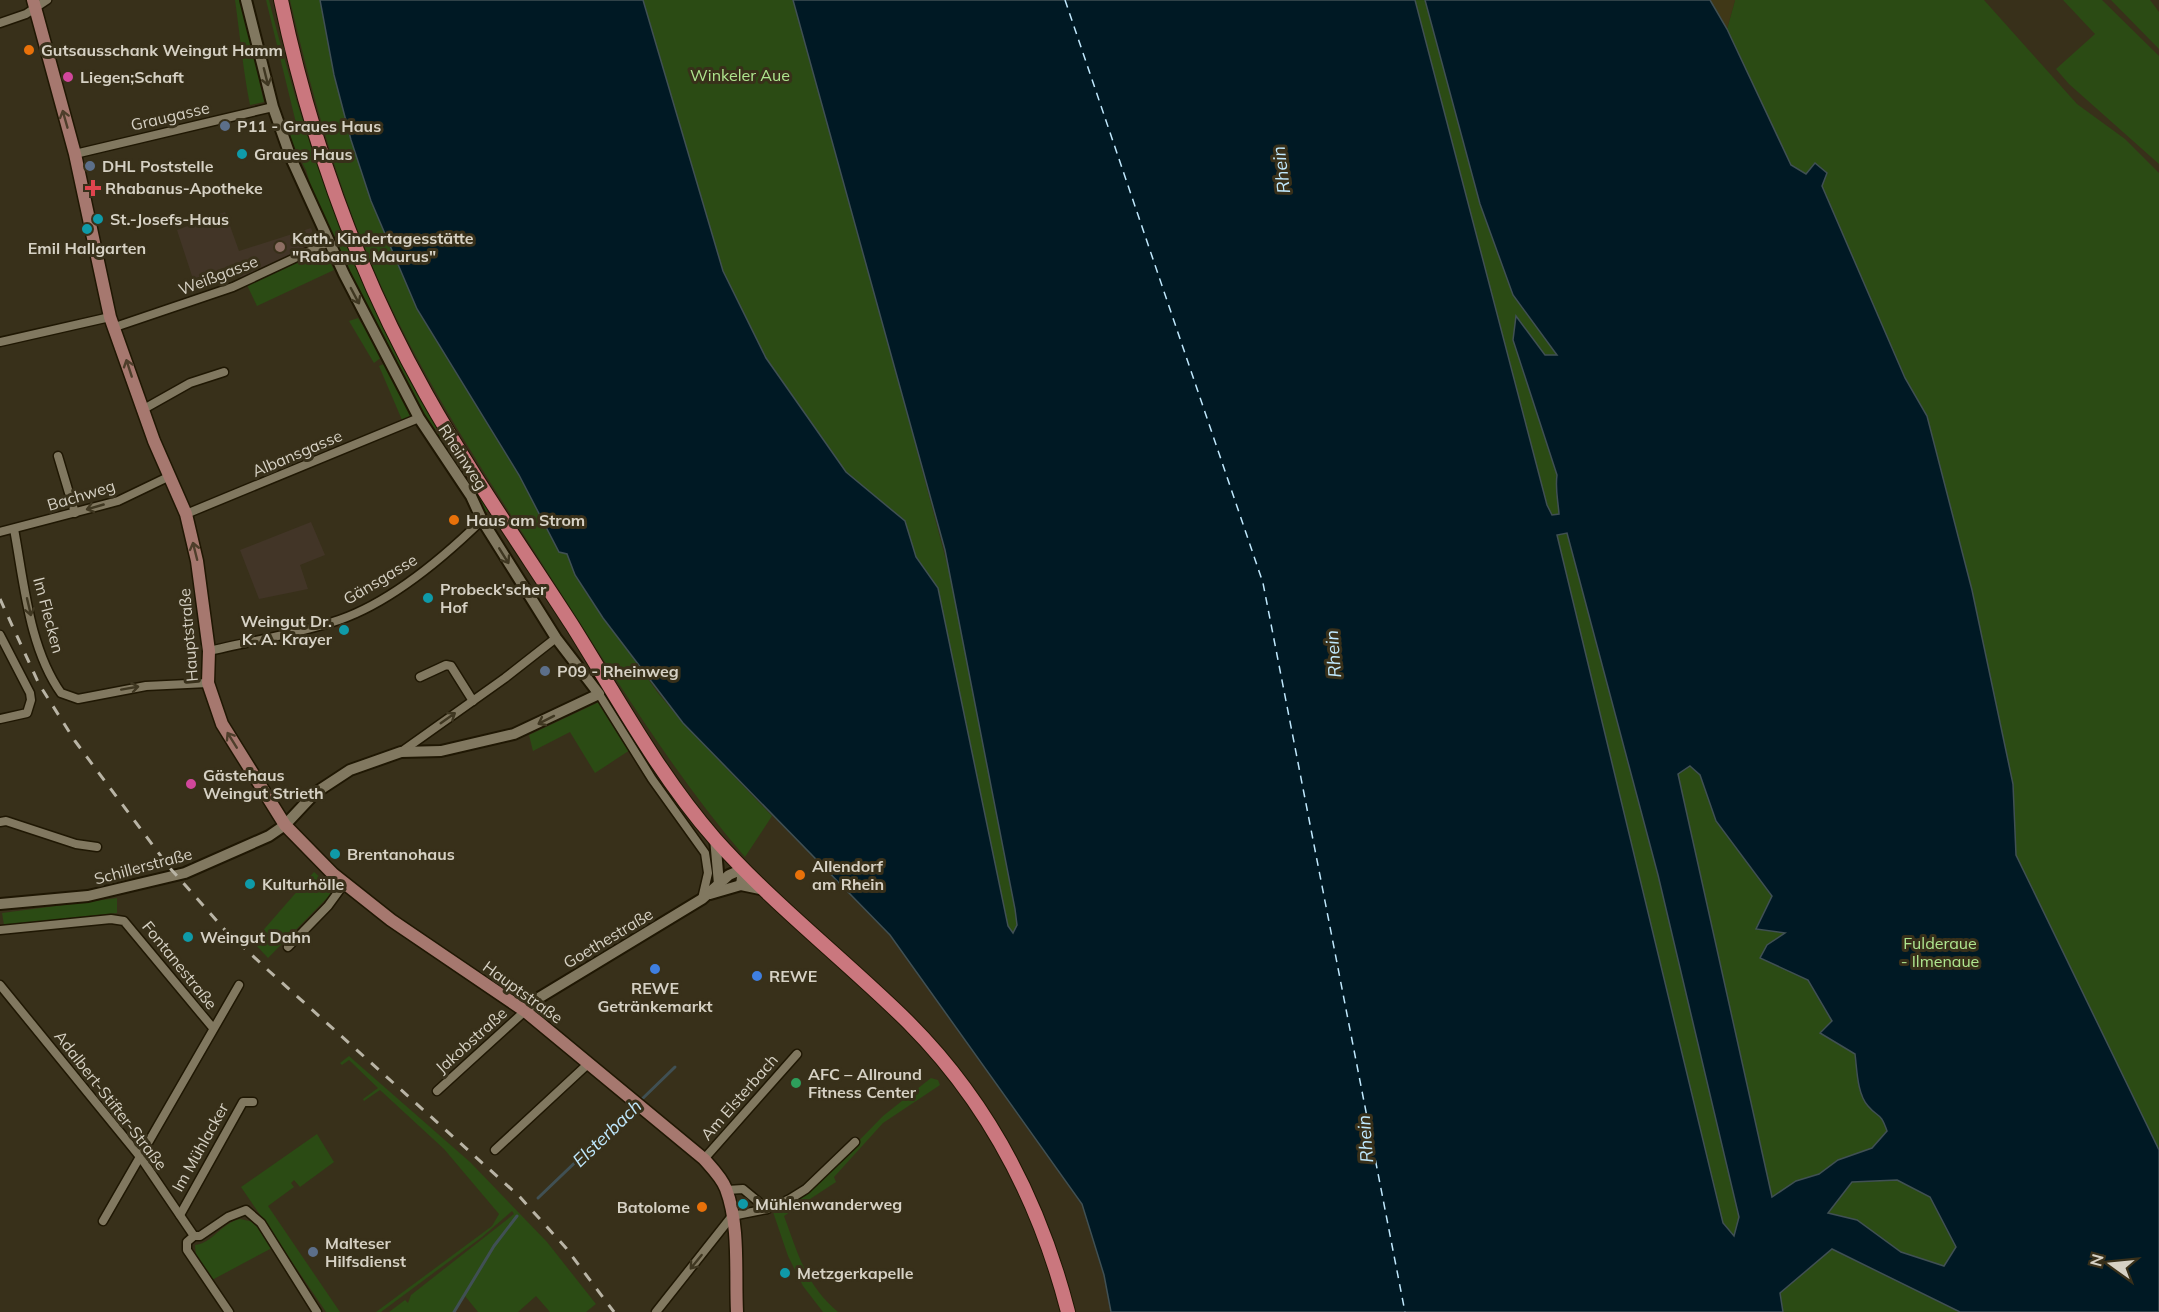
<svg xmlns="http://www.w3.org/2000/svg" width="2159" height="1312" font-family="Mulish,sans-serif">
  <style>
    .education { fill: #423527 }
    .green { fill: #2b4b14 }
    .sand { fill: #403817 }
    .water { fill: #001924; stroke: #405054; stroke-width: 1.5; fill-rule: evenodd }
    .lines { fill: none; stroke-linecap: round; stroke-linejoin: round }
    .stream { stroke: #405054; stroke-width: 3 }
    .ferry { stroke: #bfe8fd; stroke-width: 1.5; stroke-dasharray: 8 6; stroke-linecap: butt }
    .minor-casing { stroke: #1f1703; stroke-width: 11 }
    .tertiary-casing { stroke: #1f1703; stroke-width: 14 }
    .secondary-casing { stroke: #1f1703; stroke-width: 15 }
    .primary-casing { stroke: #1f1703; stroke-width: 16 }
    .minor { stroke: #817860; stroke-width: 8 }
    .tertiary { stroke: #817860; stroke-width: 10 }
    .secondary { stroke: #a6786f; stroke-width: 12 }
    .primary { stroke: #ca777e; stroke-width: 14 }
    .rail { stroke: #b9b4a5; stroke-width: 3; stroke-dasharray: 10 10; stroke-linecap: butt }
    .oneway { stroke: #3f3721 }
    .oneway2 { stroke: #4e3e2b }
    .food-dot { fill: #e8710a; stroke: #38301a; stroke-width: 2 }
    .hotel-dot { fill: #d1479c; stroke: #38301a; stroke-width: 2 }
    .service-dot { fill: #5c6f8a; stroke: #38301a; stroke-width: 2 }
    .culture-dot { fill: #0f9aa8; stroke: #38301a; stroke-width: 2 }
    .health-dot { fill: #e0444e; stroke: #38301a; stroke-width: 2 }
    .education-dot { fill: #8d6e63; stroke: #38301a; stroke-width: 2 }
    .shop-dot { fill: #3f7fe0; stroke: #38301a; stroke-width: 2 }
    .leisure-dot { fill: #2e9e5b; stroke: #38301a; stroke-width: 2 }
    .labels { text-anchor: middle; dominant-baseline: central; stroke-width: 6; stroke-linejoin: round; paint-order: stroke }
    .poi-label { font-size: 16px; font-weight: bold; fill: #d6d1c4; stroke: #38301a; text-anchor: start }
    .park-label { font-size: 16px; fill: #afe68f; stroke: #38301a }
    .street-label { font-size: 16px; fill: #d6d1c4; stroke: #38301a }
    .water-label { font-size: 18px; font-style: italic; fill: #bfe8fd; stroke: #38301a }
  </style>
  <rect width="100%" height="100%" fill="#38301a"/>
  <g class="education">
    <path d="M 225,212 L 239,251 L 311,228 L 317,243 L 242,278 L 223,269 L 193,279 L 177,230 Z"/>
    <path d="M 311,522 L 325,555 L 300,565 L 308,589 L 259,599 L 240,550 Z"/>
  </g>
  <g class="green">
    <path d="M 235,0 L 241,0 L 264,102 L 250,105 C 243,70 240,35 235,0 Z"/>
    <path d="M 266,0 L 269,0 C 317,192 378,345 489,510 L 485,513 L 421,414 L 347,269 L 323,212 L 318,210 L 306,170 L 284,128 L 296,123 Z"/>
    <path d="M 290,0 L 320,0 L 334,75 L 351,140 L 371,201 L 417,309 L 519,475 L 559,552 L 567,554 L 586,593 L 658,693 L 683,723 L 772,816 L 745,857 C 675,776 620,685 562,595 C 499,495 432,397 383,290 C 340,197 313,99 290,0 Z"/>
    <path d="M 637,0 L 797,0 L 958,605 L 1021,942 L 1012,944 L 957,693 L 766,358 L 723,271 Z"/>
    <path d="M 1415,0 L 1425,0 L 1480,204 L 1513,295 L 1558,355 L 1545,355 L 1516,317 L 1513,340 L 1557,475 C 1555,488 1558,501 1559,514 L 1552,515 L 1547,505 Z"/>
    <path d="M 1735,0 L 1984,0 L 2077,104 L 2125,139 L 2159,173 L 2159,1312 L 1783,1312 L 1678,774 L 1690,766 L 1700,775 L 1702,781 L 1927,416 L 1905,378 L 1822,186 L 1826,173 L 1806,174 L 1791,165 L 1727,29 Z"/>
    <path d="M 2063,0 L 2102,0 L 2159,56 L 2159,164 L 2069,84 L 2056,69 L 2095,34 Z"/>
    <path d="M 2111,0 L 2150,0 L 2159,12 L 2159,49 Z"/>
    <path d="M 324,250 L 334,270 L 257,306 L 247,285 Z"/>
    <path d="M 358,318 L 383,356 L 374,363 L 349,321 Z"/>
    <path d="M 386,363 L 410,416 L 402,420 L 379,366 Z"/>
    <path d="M 1567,532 L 1658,875 L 1739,1217 L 1734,1237 L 1723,1223 L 1557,535 Z"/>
    <path d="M 601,701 L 630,750 L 595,773 L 570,732 L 533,751 L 529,735 Z"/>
    <path d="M 314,872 L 335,890 L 268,958 L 253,942 Z"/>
    <path d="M 117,898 L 117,913 L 4,925 L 2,913 Z"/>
    <path d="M 349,1056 L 470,1162 L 547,1242 L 596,1304 L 586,1312 L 550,1312 L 536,1296 L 518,1312 L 478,1312 L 465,1296 L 454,1312 L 389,1312 L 405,1300 L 408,1303 L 411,1295 L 514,1214 L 512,1211 L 482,1237 L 381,1312 L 376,1312 L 492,1226 L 499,1214 L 444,1149 L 380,1090 L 364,1101 L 363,1099 L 378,1088 L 349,1060 L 342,1065 L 340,1063 Z"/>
    <path d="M 931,1078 L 938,1080 L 940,1085 L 883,1123 L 834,1177 L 836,1182 L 784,1216 C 798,1254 806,1285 838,1312 L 823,1312 L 803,1286 L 788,1256 L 773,1212 L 809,1192 L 883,1116 Z"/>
    <path d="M 317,1134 L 334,1162 L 300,1187 L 294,1180 L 291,1183 L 294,1187 L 268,1206 L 340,1312 L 326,1312 L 241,1187 Z"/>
    <path d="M 240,1219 L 254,1222 L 272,1248 L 212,1280 L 196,1256 L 195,1245 C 211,1244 223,1222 240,1219 Z"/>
  </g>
  <path class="sand" d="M 1710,0 L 1735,0 L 1727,29 Z"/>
  <path class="water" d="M 320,0 L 643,0 L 723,271 L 766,358 L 846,472 L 905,521 L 916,557 L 938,588 L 1008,926 L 1013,933 L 1017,925 L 1015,909 L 945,550 L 793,0 L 1415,0 L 1547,505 L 1552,515 L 1559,514 C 1558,500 1555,489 1557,475 L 1513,340 L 1516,316 L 1545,355 L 1557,355 L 1513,295 L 1480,204 L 1425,0 L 1710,0 L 1727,29 L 1791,165 L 1806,174 L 1815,163 L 1827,173 L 1822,186 L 1905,378 L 1927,416 L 1972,590 L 2013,784 L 2016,855 L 2159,1150 L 2159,1312 L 1960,1312 L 1832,1249 L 1780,1293 L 1783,1312 L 1111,1312 L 1104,1275 L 1082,1204 L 890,935 L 683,723 L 603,618 L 575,575 L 567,554 L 559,552 L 519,475 L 417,309 L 371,201 L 351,140 L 334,75 ZM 1567,533 L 1658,875 L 1739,1217 L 1734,1236 L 1723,1223 L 1557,535 ZM 1690,766 L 1700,775 L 1716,821 L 1772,896 L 1756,929 L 1785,933 L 1767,945 L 1760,958 L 1808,980 L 1832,1021 L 1820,1033 L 1855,1054 C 1857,1069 1857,1094 1868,1106 C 1879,1119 1880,1111 1887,1131 L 1872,1148 L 1838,1160 L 1819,1174 L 1796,1181 L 1772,1197 L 1678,774 ZM 1897,1180 L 1930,1197 L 1956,1247 L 1944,1266 L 1901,1252 L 1857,1220 L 1828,1213 L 1852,1182 Z"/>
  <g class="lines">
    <g class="stream">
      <path d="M 639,1102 L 675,1067"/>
      <path d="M 538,1198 L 634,1106"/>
      <path d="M 454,1312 L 494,1246 L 517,1216"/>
    </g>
    <path class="ferry" d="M 1065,0 L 1263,583 L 1405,1312"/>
    <defs>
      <g id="minor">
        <path d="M 0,23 L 26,14 L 47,0"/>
        <path d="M 75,154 L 273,107"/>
        <path d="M 115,327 L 233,287 L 329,242"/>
        <path d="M 0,342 L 110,317"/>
        <path d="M 142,410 L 190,383 L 224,372"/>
        <path d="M 58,456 L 75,513"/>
        <path d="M 186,514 L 419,418"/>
        <path d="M 14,529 C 24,582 29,648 61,693 L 78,699 L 146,686 L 208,683"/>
        <path d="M 0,532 L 118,501 L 168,477"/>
        <path d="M 0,635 L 30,693 L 31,700 L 27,713 L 0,719"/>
        <path d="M 209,651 C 251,641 297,634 339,620 C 391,602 443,558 482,520"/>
        <path d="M 420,677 L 446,665 L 451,666 L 473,701"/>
        <path d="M 599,694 L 652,779 L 705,853 L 708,873 L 702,899"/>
        <path d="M 401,752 L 505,678 L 556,638"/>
        <path d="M 0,822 L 6,821 L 76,844 L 97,847"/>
        <path d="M 0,930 L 111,919 L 124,921 L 213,1028"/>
        <path d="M 288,947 L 328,906 L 344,884"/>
        <path d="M 0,985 L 141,1158 L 194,1236"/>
        <path d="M 437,1091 L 525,1011"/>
        <path d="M 495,1150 L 589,1063"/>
        <path d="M 704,1159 L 797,1054"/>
        <path d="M 727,1190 L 743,1189 L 767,1209"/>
        <path d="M 180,1215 L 243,1102 L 253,1102"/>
        <path d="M 103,1221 L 239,985"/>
        <path d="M 229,1312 L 187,1250 L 187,1242 L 194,1236 L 200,1236 L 228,1217 L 246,1210 L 261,1223 L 317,1312"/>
        <path d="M 656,1312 L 732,1216 L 767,1209 L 790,1199 L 806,1189 L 855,1142"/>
      </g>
      <g id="tertiary">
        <path d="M 715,838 L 719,884"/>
        <path d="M 710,894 L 741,885 L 765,890"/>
        <path d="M 0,904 L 88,896 L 185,873 L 269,836 L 285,825 L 315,793 L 350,770 L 401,752 L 441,751 L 514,734 L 599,694 L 556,638 L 482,520 L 471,496 L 419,418 L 344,274 L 291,158 L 273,107 L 246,0"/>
        <path d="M 525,1011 L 537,999 L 702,899 L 729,875 L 743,869 L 741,885"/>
      </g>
      <path id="secondary" d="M 33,0 L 75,154 L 110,317 L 154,441 L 186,514 L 197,561 L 209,651 L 208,683 L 222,724 L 285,825 L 333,874 L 391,920 L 525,1011 L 704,1159 C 712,1168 722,1178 726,1189 C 740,1226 735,1273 737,1312"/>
      <path id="primary" d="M 281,0 C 310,138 357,271 426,394 C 470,473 523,549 572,625 C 617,697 659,775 715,839 C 774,905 845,960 908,1022 C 988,1102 1040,1203 1068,1312"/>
    </defs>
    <use href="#minor" class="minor-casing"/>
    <use href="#tertiary" class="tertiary-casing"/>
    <use href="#secondary" class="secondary-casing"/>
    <use href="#primary" class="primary-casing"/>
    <use href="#minor" class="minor"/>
    <use href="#tertiary" class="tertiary"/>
    <use href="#secondary" class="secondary"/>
    <use href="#primary" class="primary"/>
    <path class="rail" d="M 0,599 L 39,684 L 75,741 L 169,867 L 225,930 L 269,971 L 519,1196 L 566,1248 L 614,1312"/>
  </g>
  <defs><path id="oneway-shaft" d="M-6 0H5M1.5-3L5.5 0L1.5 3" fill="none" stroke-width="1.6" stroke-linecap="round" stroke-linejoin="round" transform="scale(1.5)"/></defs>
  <g class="oneway">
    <use href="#oneway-shaft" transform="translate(266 77) rotate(76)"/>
    <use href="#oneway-shaft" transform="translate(355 296) rotate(62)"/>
    <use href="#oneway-shaft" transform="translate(95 507) rotate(164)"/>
    <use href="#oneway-shaft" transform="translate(504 556) rotate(58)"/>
    <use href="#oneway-shaft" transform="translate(29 607) rotate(77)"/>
    <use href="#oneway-shaft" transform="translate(130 688) rotate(-10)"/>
    <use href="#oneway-shaft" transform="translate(448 718) rotate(-35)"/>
    <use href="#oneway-shaft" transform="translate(546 720) rotate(153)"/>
    <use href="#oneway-shaft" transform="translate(696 1262) rotate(129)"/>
  </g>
  <g class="oneway2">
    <use href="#oneway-shaft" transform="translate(65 119) rotate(-106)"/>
    <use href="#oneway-shaft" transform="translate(129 368) rotate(-108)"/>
    <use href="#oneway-shaft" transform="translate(195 551) rotate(-104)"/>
    <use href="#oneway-shaft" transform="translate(232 740) rotate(-122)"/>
  </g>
  <g class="food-dot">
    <circle cx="29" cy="50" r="6"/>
    <circle cx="454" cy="520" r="6"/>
    <circle cx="800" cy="875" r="6"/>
    <circle cx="702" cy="1207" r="6"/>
  </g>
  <g class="hotel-dot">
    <circle cx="68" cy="77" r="6"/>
    <circle cx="191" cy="784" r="6"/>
  </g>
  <g class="service-dot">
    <circle cx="225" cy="126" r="6"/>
    <circle cx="90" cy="166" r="6"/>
    <circle cx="545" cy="671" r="6"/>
    <circle cx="313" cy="1252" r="6"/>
  </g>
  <g class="culture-dot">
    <circle cx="242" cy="154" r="6"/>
    <circle cx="98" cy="219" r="6"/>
    <circle cx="87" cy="229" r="6"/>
    <circle cx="428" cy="598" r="6"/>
    <circle cx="344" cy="630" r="6"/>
    <circle cx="335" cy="854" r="6"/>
    <circle cx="250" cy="884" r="6"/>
    <circle cx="188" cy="937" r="6"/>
    <circle cx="743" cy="1204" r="6"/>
    <circle cx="785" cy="1273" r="6"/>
  </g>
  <path class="health-dot" d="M90 179h6v6h6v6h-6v6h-6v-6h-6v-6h6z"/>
  <circle class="education-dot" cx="280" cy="247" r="6"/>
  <g class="shop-dot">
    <circle cx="655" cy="969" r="6"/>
    <circle cx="757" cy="976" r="6"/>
  </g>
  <circle class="leisure-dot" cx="796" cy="1083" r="6"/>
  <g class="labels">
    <g class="poi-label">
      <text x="41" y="50">Gutsausschank Weingut Hamm</text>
      <text x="80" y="77">Liegen;Schaft</text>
      <text x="237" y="126">P11 - Graues Haus</text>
      <text x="254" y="154">Graues Haus</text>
      <text x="102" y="166">DHL Poststelle</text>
      <text x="105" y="188">Rhabanus-Apotheke</text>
      <text x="110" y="219">St.-Josefs-Haus</text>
      <text x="292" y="238">Kath. Kindertagesstätte<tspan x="292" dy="18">"Rabanus Maurus"</tspan></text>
      <text x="87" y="248" text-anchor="middle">Emil Hallgarten</text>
      <text x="466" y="520">Haus am Strom</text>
      <text x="440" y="589">Probeck'scher<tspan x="440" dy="18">Hof</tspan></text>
      <text x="332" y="621" text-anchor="end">Weingut Dr.<tspan x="332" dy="18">K. A. Krayer</tspan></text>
      <text x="557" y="671">P09 - Rheinweg</text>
      <text x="203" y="775">Gästehaus<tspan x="203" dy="18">Weingut Strieth</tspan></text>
      <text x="347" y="854">Brentanohaus</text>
      <text x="812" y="866">Allendorf<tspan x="812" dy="18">am Rhein</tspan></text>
      <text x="262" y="884">Kulturhölle</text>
      <text x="200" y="937">Weingut Dahn</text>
      <text x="769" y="976">REWE</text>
      <text x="655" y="988" text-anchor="middle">REWE<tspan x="655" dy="18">Getränkemarkt</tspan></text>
      <text x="808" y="1074">AFC – Allround<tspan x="808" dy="18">Fitness Center</tspan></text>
      <text x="755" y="1204">Mühlenwanderweg</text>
      <text x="690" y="1207" text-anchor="end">Batolome</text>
      <text x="325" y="1243">Malteser<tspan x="325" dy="18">Hilfsdienst</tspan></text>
      <text x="797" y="1273">Metzgerkapelle</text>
    </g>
    <g class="park-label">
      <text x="740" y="75">Winkeler Aue</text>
      <text x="1940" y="943">Fulderaue<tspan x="1940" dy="18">- Ilmenaue</tspan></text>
    </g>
    <g class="street-label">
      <text transform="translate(170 116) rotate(-13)">Graugasse</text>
      <text transform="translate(218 275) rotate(-21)">Weißgasse</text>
      <text transform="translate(297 453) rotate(-23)">Albansgasse</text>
      <text transform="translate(463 457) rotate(57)">Rheinweg</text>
      <text transform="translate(81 495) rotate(-17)">Bachweg</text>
      <text transform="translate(380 579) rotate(-31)">Gänsgasse</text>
      <text transform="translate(49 615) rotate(75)">Im Flecken</text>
      <text transform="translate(188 635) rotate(-95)">Hauptstraße</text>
      <text transform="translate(143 866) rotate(-15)">Schillerstraße</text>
      <text transform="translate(608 938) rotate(-31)">Goethestraße</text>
      <text transform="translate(180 965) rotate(51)">Fontanestraße</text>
      <text transform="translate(523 992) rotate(36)">Hauptstraße</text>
      <text transform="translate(471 1040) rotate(-42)">Jakobstraße</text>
      <text transform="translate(739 1097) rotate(-49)">Am Elsterbach</text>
      <text transform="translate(111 1100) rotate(52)">Adalbert-Stifter-Straße</text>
      <text transform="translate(200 1147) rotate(-61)">Im Mühlacker</text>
    </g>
    <g class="water-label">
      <text transform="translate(1281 170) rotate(-97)">Rhein</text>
      <text transform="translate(1333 654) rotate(-94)">Rhein</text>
      <text transform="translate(607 1133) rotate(-44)">Elsterbach</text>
      <text transform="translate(1365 1139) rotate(-94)">Rhein</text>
    </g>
  </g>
  <g transform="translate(2111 1264) rotate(285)" stroke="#38301a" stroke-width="4.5" paint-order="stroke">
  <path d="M0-4.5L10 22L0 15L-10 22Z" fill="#d6d1c4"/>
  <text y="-9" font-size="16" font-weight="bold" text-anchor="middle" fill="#d6d1c4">N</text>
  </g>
</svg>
